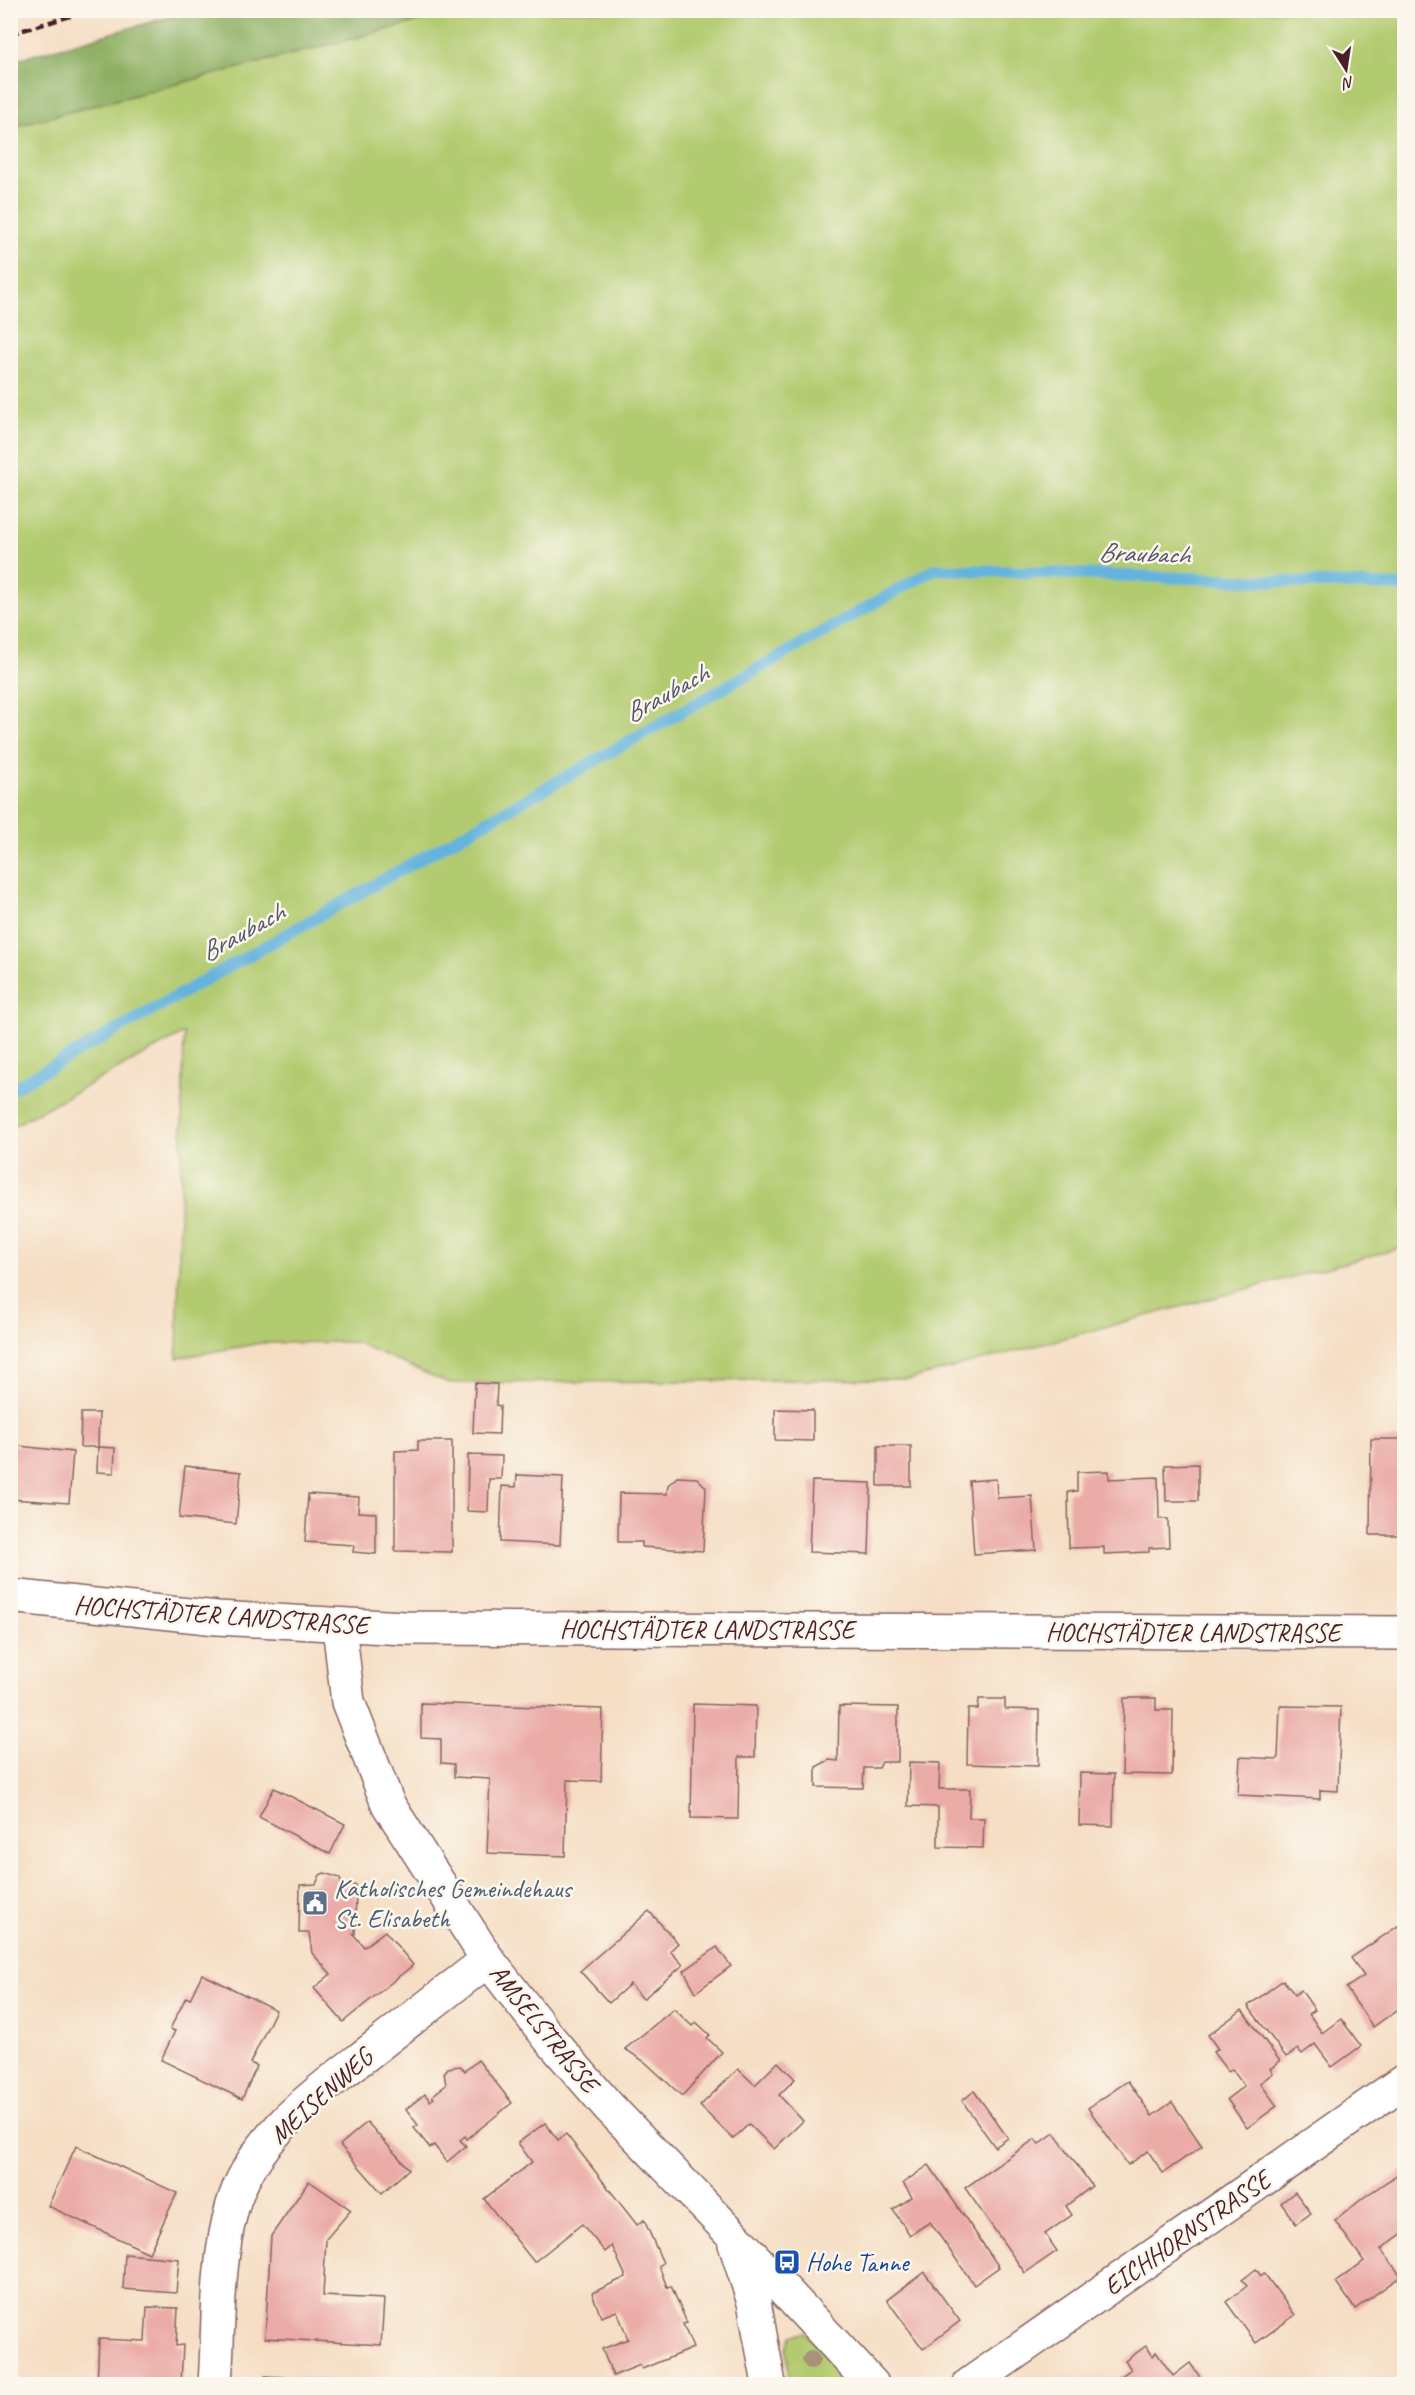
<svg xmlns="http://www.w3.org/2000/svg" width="1415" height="2395" font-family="Caveat,sans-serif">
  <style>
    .green { fill: #b2cb70; stroke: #7e754e; stroke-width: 1.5 }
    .forest { fill: #8daf62; stroke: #6c6746; stroke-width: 1.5 }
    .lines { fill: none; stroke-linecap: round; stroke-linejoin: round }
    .stream { stroke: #63b3dd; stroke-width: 12 }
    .building { fill: #ebaca8 }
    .minor-casing { stroke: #866261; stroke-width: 36 }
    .tertiary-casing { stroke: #866261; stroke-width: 36 }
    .minor { stroke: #fff; stroke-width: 33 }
    .tertiary { stroke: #fff; stroke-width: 33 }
    .rail { stroke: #4a1f2b; stroke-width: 4.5; stroke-dasharray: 9 4.5; stroke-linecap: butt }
    .tree { fill: #a8927b }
    .labels { text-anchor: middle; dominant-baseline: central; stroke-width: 5; stroke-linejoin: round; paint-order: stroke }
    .street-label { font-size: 26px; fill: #4a1f2b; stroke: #fbf7ec }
    .service-label { font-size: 26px; fill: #4e5e75; stroke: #fbf7ec; text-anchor: start }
    .transit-label { font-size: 26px; fill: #164399; stroke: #fbf7ec; text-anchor: start }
    .water-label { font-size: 27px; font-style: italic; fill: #535369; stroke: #fbf7ec }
  </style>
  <rect width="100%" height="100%" fill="#fbf7ec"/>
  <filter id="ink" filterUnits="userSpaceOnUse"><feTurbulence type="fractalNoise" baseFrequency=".0167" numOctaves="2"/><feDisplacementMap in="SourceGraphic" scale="12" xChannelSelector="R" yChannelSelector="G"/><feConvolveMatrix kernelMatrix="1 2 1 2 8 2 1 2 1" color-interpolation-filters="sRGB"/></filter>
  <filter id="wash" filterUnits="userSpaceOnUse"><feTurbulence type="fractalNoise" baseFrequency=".008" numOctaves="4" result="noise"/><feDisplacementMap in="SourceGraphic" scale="24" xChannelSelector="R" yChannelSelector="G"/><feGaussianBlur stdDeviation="1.35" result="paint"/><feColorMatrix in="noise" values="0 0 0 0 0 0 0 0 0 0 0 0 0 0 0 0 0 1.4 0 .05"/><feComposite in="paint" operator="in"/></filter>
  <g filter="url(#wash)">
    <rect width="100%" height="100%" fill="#f5dec4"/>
    <g class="green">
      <path d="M 458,11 L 1404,11 L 1404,1247 L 911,1379 L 448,1383 L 355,1342 L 261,1343 L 177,1358 L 184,1033 L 11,1127 L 11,127 Z"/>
      <path d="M 806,2333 L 854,2384 L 789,2384 L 787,2349 L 791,2335 Z"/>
    </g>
    <path class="forest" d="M 191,11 L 191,10 L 458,11 L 11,127 L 11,61 Z"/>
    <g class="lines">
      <path class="stream" d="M 10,1090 L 935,569 L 1404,586"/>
    </g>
    <g id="blocks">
      <g class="building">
        <path d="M 475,1383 L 497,1384 L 496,1405 L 500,1406 L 499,1434 L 473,1433 Z"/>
        <path d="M 775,1409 L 813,1410 L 813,1441 L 775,1440 Z"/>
        <path d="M 81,1413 L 99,1413 L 98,1447 L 80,1447 Z"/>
        <path d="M 1371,1439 L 1404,1439 L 1404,1535 L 1370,1535 Z"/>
        <path d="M 418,1441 L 452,1441 L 452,1552 L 395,1551 L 395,1451 L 418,1450 Z"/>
        <path d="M 10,1445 L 73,1452 L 69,1503 L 10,1499 Z"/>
        <rect x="878" y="1446" width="33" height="40"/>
        <path d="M 98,1447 L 115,1448 L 114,1473 L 97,1472 Z"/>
        <path d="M 468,1455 L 502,1456 L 501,1479 L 489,1479 L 488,1512 L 467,1511 Z"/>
        <path d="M 1198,1464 L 1198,1501 L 1166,1501 L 1165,1465 Z"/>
        <path d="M 185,1466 L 241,1472 L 236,1524 L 179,1518 Z"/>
        <path d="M 1109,1471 L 1109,1479 L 1158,1477 L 1159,1519 L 1168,1519 L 1169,1547 L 1149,1548 L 1149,1552 L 1104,1554 L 1104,1547 L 1069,1548 L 1068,1492 L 1077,1491 L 1077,1472 Z"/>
        <path d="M 517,1475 L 563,1477 L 560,1545 L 500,1542 L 502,1486 L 516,1487 Z"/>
        <path d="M 677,1477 L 697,1478 L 706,1487 L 703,1551 L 642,1547 L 642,1542 L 618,1542 L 619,1493 L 667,1494 L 668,1485 Z"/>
        <path d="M 996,1479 L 997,1498 L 1032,1496 L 1036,1550 L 974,1554 L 969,1481 Z"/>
        <path d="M 812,1481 L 871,1483 L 869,1554 L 809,1552 Z"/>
        <path d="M 308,1494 L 359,1497 L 358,1512 L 376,1513 L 376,1554 L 353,1552 L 354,1545 L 305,1542 Z"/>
        <path d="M 1124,1698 L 1156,1698 L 1156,1710 L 1173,1710 L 1172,1775 L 1122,1774 Z"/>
        <path d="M 979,1699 L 1005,1699 L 1005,1709 L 1039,1710 L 1038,1766 L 967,1764 L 968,1709 L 978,1709 Z"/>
        <path d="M 421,1703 L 603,1709 L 601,1781 L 567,1780 L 565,1856 L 487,1853 L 490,1779 L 454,1777 L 454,1764 L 441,1763 L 441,1739 L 421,1738 Z"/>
        <path d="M 693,1704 L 756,1706 L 755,1757 L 739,1757 L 738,1819 L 691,1818 Z"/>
        <path d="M 839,1706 L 898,1707 L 898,1762 L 882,1762 L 879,1768 L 864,1768 L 863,1788 L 816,1787 L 816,1767 L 829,1760 L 838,1761 Z"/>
        <path d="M 1280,1706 L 1341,1707 L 1338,1791 L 1320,1790 L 1320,1799 L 1238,1795 L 1240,1757 L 1278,1759 Z"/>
        <path d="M 909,1762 L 940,1763 L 939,1789 L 970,1789 L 969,1818 L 984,1818 L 983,1848 L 938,1847 L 938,1807 L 908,1806 Z"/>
        <path d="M 1080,1773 L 1114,1774 L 1113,1826 L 1079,1825 Z"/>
        <path d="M 274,1788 L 345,1824 L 330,1854 L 259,1817 Z"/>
        <path d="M 324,1873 L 340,1878 L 342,1886 L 356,1885 L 355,1934 L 353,1934 L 364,1947 L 385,1931 L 413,1965 L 343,2022 L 314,1988 L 331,1974 L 312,1953 L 309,1933 L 299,1933 L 300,1885 L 316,1884 L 320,1875 Z"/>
        <path d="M 649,1911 L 678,1943 L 670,1951 L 683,1965 L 643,1999 L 630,1984 L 609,2003 L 580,1971 Z"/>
        <path d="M 1404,1922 L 1404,2005 L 1373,2027 L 1346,1988 L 1364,1976 L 1351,1958 Z"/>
        <path d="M 717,1947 L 731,1966 L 696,1992 L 684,1971 Z"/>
        <path d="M 202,1974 L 276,2010 L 250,2063 L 257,2066 L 242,2099 L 161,2060 L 175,2031 L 170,2029 L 186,1997 L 190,1999 Z"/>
        <path d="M 1283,1980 L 1295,1995 L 1301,1990 L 1315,2010 L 1309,2014 L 1322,2033 L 1341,2019 L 1361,2046 L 1332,2067 L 1315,2044 L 1302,2054 L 1298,2049 L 1286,2057 L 1248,2006 Z"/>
        <path d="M 674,2009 L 692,2026 L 696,2022 L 710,2035 L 707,2038 L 722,2052 L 682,2096 L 645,2062 L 625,2049 Z"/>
        <path d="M 1242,2010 L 1280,2061 L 1270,2069 L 1273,2073 L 1260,2083 L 1277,2106 L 1247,2128 L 1227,2099 L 1244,2086 L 1232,2069 L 1228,2072 L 1213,2052 L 1218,2049 L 1208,2035 Z"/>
        <path d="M 478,2060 L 512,2103 L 467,2139 L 465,2136 L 460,2140 L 466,2146 L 447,2162 L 434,2145 L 430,2148 L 414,2128 L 418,2125 L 406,2109 L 425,2094 L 430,2101 L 434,2098 L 432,2096 L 446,2085 L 444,2073 L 448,2068 L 460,2066 L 465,2071 Z"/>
        <path d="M 778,2062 L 795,2079 L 779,2095 L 803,2121 L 774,2149 L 749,2124 L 733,2139 L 700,2106 L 738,2069 L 755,2085 Z"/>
        <path d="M 1128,2081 L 1152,2116 L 1172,2102 L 1202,2146 L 1163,2173 L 1148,2151 L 1128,2165 L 1088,2108 Z"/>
        <path d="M 974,2091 L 1008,2138 L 995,2147 L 962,2101 Z"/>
        <path d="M 367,2122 L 409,2169 L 382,2193 L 340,2145 Z"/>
        <path d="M 545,2123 L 558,2140 L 566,2134 L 637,2225 L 644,2220 L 663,2263 L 659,2266 L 667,2287 L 671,2286 L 687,2323 L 683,2324 L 693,2348 L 642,2369 L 640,2365 L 613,2376 L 602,2349 L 628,2339 L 617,2311 L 601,2317 L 592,2293 L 626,2277 L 612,2246 L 605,2252 L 582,2224 L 534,2262 L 484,2199 L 532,2162 L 518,2143 Z"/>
        <path d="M 1054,2133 L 1092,2186 L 1066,2206 L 1072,2215 L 1045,2234 L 1057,2251 L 1025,2273 L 965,2188 L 1035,2139 L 1039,2144 Z"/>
        <path d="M 76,2146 L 177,2193 L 149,2253 L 48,2206 Z"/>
        <path d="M 929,2165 L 999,2267 L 974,2285 L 930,2222 L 910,2235 L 893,2210 L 912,2197 L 903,2183 Z"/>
        <path d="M 1404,2170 L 1404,2232 L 1381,2249 L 1401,2276 L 1355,2309 L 1336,2282 L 1364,2261 L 1335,2221 L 1363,2198 Z"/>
        <path d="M 309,2181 L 351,2210 L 326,2239 L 323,2296 L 384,2299 L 381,2345 L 265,2338 L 271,2236 Z"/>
        <path d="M 1295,2192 L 1311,2213 L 1296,2224 L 1281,2203 Z"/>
        <path d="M 125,2254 L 179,2259 L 176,2293 L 123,2289 Z"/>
        <path d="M 1256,2269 L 1261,2276 L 1264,2273 L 1295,2315 L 1256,2343 L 1226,2302 L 1247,2286 L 1242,2280 Z"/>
        <path d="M 924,2272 L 960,2321 L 923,2349 L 887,2300 Z"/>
        <path d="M 147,2307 L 178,2308 L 176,2346 L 183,2345 L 181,2384 L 97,2384 L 99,2339 L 145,2341 Z"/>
        <path d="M 1146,2346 L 1153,2356 L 1156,2352 L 1173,2376 L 1190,2363 L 1205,2384 L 1110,2384 L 1131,2369 L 1125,2361 Z"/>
        <path d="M 265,2376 L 327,2379 L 327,2384 L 264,2384 Z"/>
      </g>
    </g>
  </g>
  <g filter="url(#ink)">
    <use href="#blocks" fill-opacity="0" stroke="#866261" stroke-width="1.5"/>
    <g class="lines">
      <defs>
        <g id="minor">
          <path d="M 339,1626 L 348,1702 L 388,1804 L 488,1960 L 549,2038 L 608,2106 L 732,2234 L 872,2384"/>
          <path d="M 735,2244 L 754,2302 L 769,2384"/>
          <path d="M 215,2384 C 219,2327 216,2264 232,2208 C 252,2135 321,2090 377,2046 C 414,2017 451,1988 488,1960"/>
          <path d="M 970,2384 L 1404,2081"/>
        </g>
        <path id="tertiary" d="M 10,1596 L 217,1618 L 405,1628 L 1404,1633"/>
      </defs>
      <use href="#minor" class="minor-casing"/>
      <use href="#tertiary" class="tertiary-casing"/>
      <use href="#minor" class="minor"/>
      <use href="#tertiary" class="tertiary"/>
      <path class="rail" d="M 10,34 L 91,10"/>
    </g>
    <circle class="tree" cx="811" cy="2360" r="9"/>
  </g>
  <defs>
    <symbol id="civic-square" viewBox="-11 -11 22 22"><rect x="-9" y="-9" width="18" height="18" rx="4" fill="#5c6f8a" stroke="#fbf7ec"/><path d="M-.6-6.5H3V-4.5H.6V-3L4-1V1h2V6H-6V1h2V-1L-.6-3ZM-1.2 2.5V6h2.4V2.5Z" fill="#fff"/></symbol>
    <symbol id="bus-square" viewBox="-11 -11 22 22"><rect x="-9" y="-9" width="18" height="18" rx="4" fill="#1a4fb4" stroke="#fbf7ec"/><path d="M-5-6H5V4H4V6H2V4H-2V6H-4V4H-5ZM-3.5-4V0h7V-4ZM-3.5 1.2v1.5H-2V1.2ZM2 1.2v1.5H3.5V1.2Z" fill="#fff"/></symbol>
  </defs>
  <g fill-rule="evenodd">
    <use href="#civic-square" x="300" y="1888" width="30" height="30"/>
    <use href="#bus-square" x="772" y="2247" width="30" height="30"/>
  </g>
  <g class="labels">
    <g class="street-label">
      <text transform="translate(221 1615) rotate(4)">HOCHSTÄDTER LANDSTRASSE</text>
      <text x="707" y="1629">HOCHSTÄDTER LANDSTRASSE</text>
      <text x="1193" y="1632">HOCHSTÄDTER LANDSTRASSE</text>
      <text transform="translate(544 2028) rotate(51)">AMSELSTRASSE</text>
      <text transform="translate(321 2096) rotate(-42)">MEISENWEG</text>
      <text transform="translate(1187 2233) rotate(-35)">EICHHORNSTRASSE</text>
    </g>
    <g class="service-label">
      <text x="334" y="1888">Katholisches Gemeindehaus<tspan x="334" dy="30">St. Elisabeth</tspan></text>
    </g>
    <g class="transit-label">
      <text x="806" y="2262">Hohe Tanne</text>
    </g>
    <g class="water-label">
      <text transform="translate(1144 553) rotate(2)">Braubach</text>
      <text transform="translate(666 693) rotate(-29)">Braubach</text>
      <text transform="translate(242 932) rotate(-29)">Braubach</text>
    </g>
  </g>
  <rect width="1415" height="2395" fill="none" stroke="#fbf7ec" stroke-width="36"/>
  <g transform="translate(1346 69) rotate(168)" stroke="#fbf7ec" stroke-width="4.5" paint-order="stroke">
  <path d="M0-4.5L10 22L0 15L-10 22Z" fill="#4a1f2b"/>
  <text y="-9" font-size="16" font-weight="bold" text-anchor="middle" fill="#4a1f2b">N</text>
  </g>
</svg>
